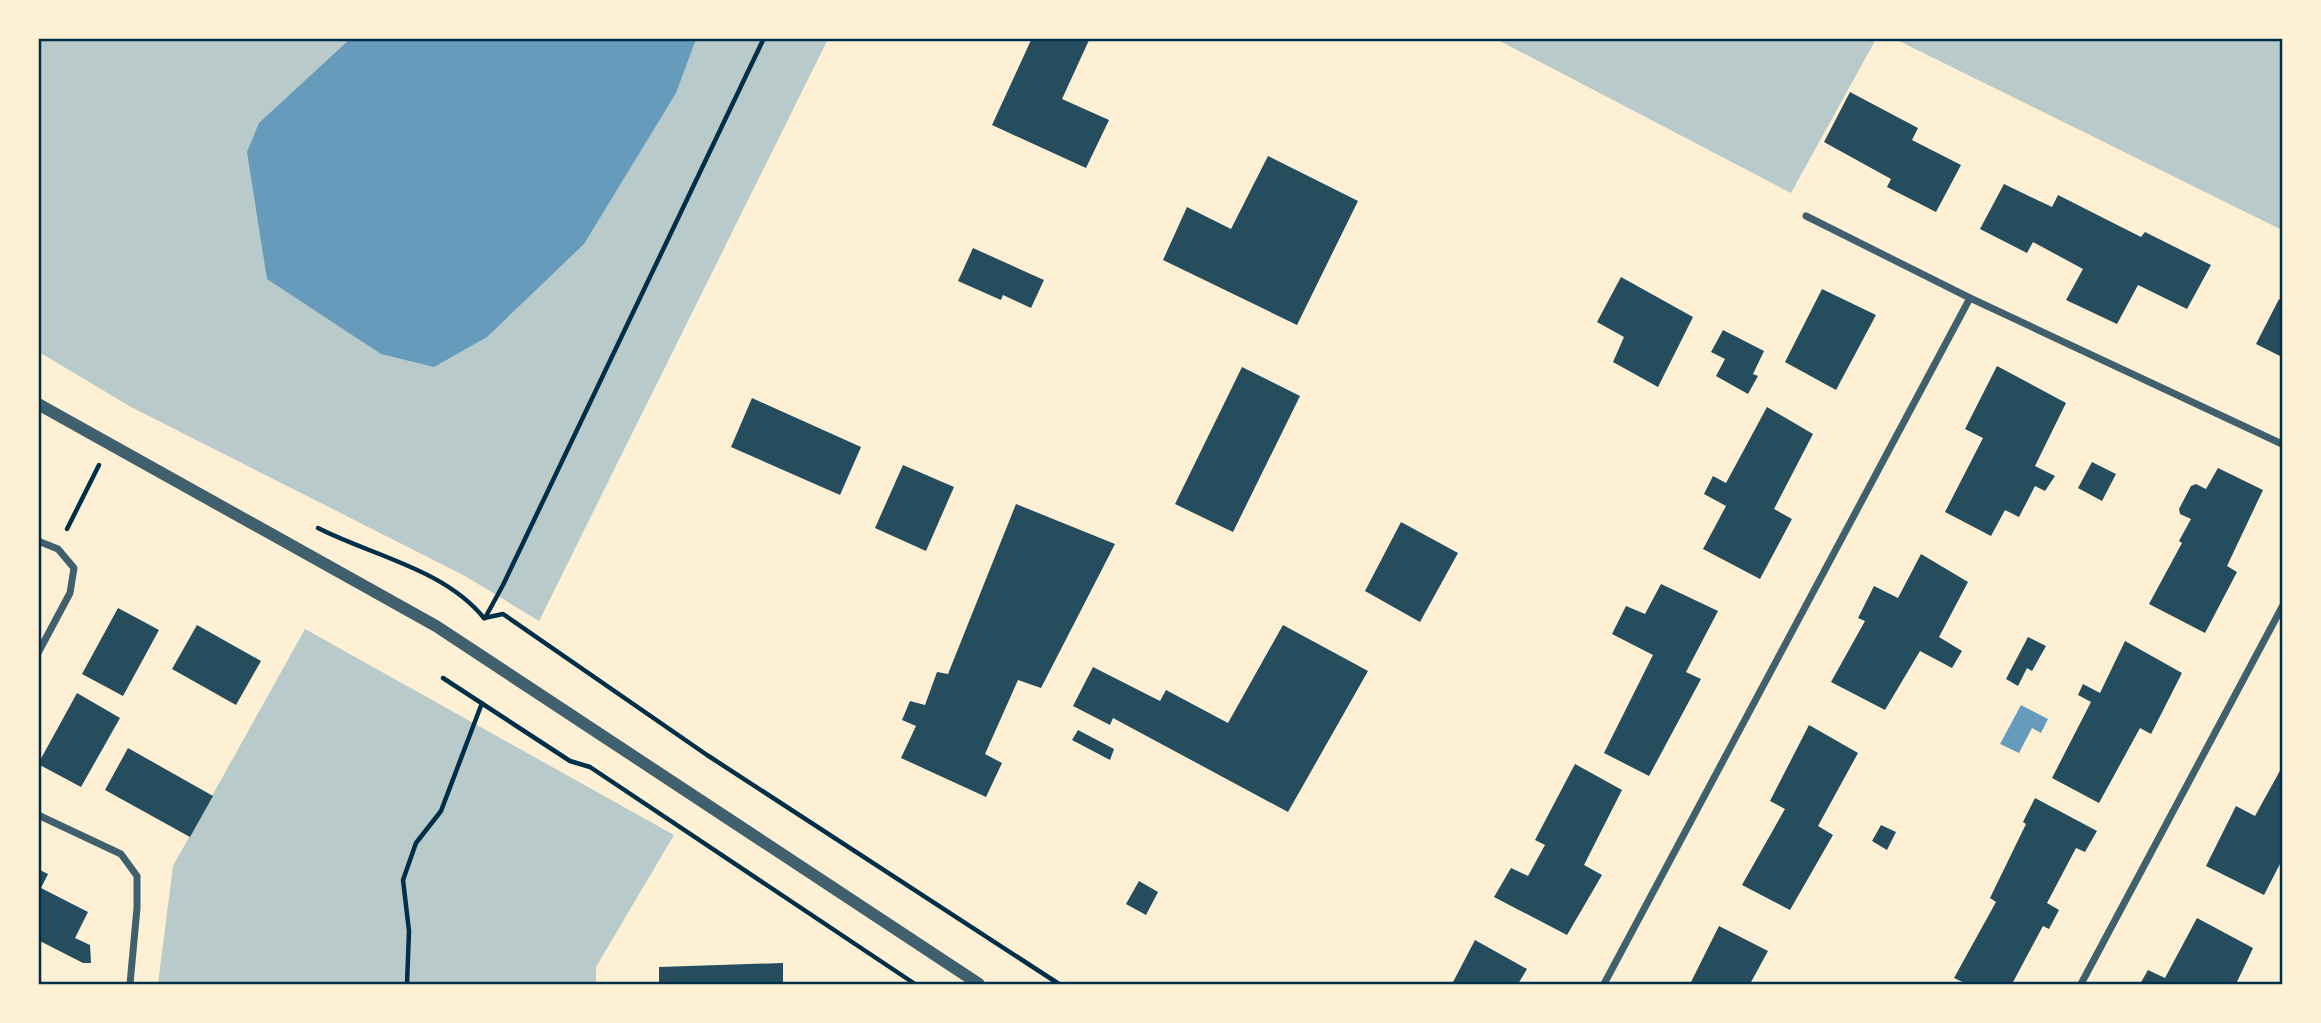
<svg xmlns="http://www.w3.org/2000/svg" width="2321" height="1023" font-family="Ubuntu,sans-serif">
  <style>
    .green { fill: #b9caca }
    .water { fill: #669bbc }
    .building { fill: #264d5e }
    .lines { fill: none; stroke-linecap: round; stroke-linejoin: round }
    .path { stroke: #003049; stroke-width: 4.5 }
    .minor { stroke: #3f606c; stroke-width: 7 }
    .tertiary { stroke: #3f606c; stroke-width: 12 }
    .neatline { fill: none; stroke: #003049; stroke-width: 2.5 }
  </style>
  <rect width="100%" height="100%" fill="#fdf0d5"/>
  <g class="green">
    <path d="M 39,39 L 828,39 L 539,621 L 465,576 L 131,407 L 39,352 Z"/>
    <path d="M 1496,39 L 1876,39 L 1791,193 Z"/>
    <path d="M 1895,39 L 2282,39 L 2282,230 Z"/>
    <path d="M 305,629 L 674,835 L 596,967 L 596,984 L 158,984 L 173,866 Z"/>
  </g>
  <g class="water">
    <path d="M 350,39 L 350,38 L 696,39 L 676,93 L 584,244 L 487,337 L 434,367 L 381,354 L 267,279 L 247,152 L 259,123 Z"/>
    <path d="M 2021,705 L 2048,719 L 2041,733 L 2032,728 L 2019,753 L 2000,744 Z"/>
  </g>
  <g class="building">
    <path d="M 1032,38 L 1090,38 L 1062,99 L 1109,120 L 1086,168 L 992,125 Z"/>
    <path d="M 1850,92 L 1918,128 L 1912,140 L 1961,165 L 1936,212 L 1887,187 L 1891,179 L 1824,142 Z"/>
    <path d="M 1268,156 L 1358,201 L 1297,325 L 1163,260 L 1187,207 L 1231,229 Z"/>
    <path d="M 2004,184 L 2052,207 L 2058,195 L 2141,237 L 2145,232 L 2211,265 L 2187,309 L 2138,285 L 2117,324 L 2066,300 L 2083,269 L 2033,242 L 2027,253 L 1980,229 Z"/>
    <path d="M 973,248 L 1044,280 L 1031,308 L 1003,295 L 1001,300 L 958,281 Z"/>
    <path d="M 1621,277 L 1693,317 L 1658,387 L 1613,362 L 1624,337 L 1597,322 Z"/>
    <path d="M 1822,289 L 1876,315 L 1836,390 L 1785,362 Z"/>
    <path d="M 2279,299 L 2282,301 L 2282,357 L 2256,344 Z"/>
    <path d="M 1723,330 L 1764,351 L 1753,374 L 1758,376 L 1748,394 L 1716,376 L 1725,359 L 1711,352 Z"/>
    <path d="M 1997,366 L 2066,403 L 2035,466 L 2055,476 L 2045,491 L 2035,486 L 2019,517 L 2005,510 L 1991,536 L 1945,512 L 1983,438 L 1965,429 Z"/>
    <path d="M 1242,367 L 1300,396 L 1233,532 L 1175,504 Z"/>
    <path d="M 752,398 L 861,447 L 840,495 L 731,447 Z"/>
    <path d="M 1767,407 L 1813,434 L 1774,509 L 1792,519 L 1760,579 L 1703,549 L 1726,506 L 1704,494 L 1713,476 L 1726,483 Z"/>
    <path d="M 2092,462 L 2116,474 L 2102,501 L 2078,488 Z"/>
    <path d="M 903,465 L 954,487 L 926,551 L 875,528 Z"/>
    <path d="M 2218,468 L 2263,490 L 2227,566 L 2237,572 L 2205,633 L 2149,604 L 2182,543 L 2179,541 L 2191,519 L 2180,514 L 2179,509 L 2191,486 L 2196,484 L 2206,489 Z"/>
    <path d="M 1016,504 L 1115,544 L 1041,688 L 1018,680 L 985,754 L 1002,763 L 986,797 L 901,758 L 916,726 L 902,720 L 910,701 L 925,705 L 937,672 L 948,674 Z"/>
    <path d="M 1401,522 L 1458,553 L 1420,622 L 1365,591 Z"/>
    <path d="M 1921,554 L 1968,582 L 1939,637 L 1962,651 L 1952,668 L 1920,651 L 1885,710 L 1831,682 L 1865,621 L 1858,618 L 1874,586 L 1898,598 Z"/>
    <path d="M 1661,584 L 1718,611 L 1686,672 L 1701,679 L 1649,776 L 1604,753 L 1653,655 L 1612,634 L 1626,606 L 1645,614 Z"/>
    <path d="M 118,608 L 159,630 L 123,696 L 82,674 Z"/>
    <path d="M 197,625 L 261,661 L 236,705 L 172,669 Z"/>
    <path d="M 1283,625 L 1368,671 L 1288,812 L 1113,718 L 1110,725 L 1073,706 L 1093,667 L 1160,701 L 1166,690 L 1228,723 Z"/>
    <path d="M 2028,637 L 2046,646 L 2032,671 L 2027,668 L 2018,686 L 2006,679 Z"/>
    <path d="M 2125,641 L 2182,673 L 2151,734 L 2140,728 L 2099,803 L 2052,778 L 2091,702 L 2078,695 L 2083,684 L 2100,693 Z"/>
    <path d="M 77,693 L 120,718 L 81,787 L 38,764 Z"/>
    <path d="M 1809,725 L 1858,753 L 1818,826 L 1833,835 L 1790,910 L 1742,885 L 1785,809 L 1770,801 Z"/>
    <path d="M 1078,730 L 1114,749 L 1110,760 L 1072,740 Z"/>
    <path d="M 128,748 L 213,796 L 190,837 L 105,790 Z"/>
    <path d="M 1575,764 L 1622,790 L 1584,865 L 1602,875 L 1567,935 L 1494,897 L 1511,868 L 1528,876 L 1545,845 L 1535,840 Z"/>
    <path d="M 2282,767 L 2282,860 L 2264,895 L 2206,866 L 2236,806 L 2255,816 Z"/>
    <path d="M 2035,798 L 2097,831 L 2085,852 L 2076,848 L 2047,903 L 2059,910 L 2049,929 L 2043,926 L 2012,984 L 1967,984 L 1954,978 L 1996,902 L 1990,898 L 2026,824 L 2023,822 Z"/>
    <path d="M 1881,825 L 1896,832 L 1887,850 L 1872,841 Z"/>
    <path d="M 38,869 L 48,874 L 41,888 L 88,912 L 75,938 L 90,945 L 91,963 L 83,963 L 38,940 Z"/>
    <path d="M 1139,881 L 1158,892 L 1146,915 L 1126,904 Z"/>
    <path d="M 2197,918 L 2253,948 L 2236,984 L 2140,984 L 2148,970 L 2165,978 Z"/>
    <path d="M 1719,926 L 1768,951 L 1750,984 L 1690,984 Z"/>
    <path d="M 1475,940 L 1527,969 L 1518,984 L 1452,984 Z"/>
    <path d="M 783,963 L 783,984 L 659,984 L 659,967 Z"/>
  </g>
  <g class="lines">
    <g class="path">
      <path d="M 318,528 C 373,556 444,569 484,618"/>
      <path d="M 67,529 L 99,465"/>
      <path d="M 484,618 L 503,614 L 707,755 L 1059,984"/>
      <path d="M 485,618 L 503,585 L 764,38"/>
      <path d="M 443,678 L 570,761 L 590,767 L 915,984"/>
      <path d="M 407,984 L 409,931 L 403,880 L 416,843 L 441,811 L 482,703"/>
    </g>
    <g class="minor">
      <path d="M 1806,216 L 1970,298 L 2282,444"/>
      <path d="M 38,541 L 58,549 L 74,568 L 70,593 L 38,653"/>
      <path d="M 38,815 L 121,854 L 137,876 L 137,908 L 130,984"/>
      <path d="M 1604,984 L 1970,298"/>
      <path d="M 2081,984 L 2282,607"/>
    </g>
    <path class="tertiary" d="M 38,404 L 436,626 L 979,984"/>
  </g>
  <rect width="2321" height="1023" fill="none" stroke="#fdf0d5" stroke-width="80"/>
  <rect x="40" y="40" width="2241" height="943" class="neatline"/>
</svg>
